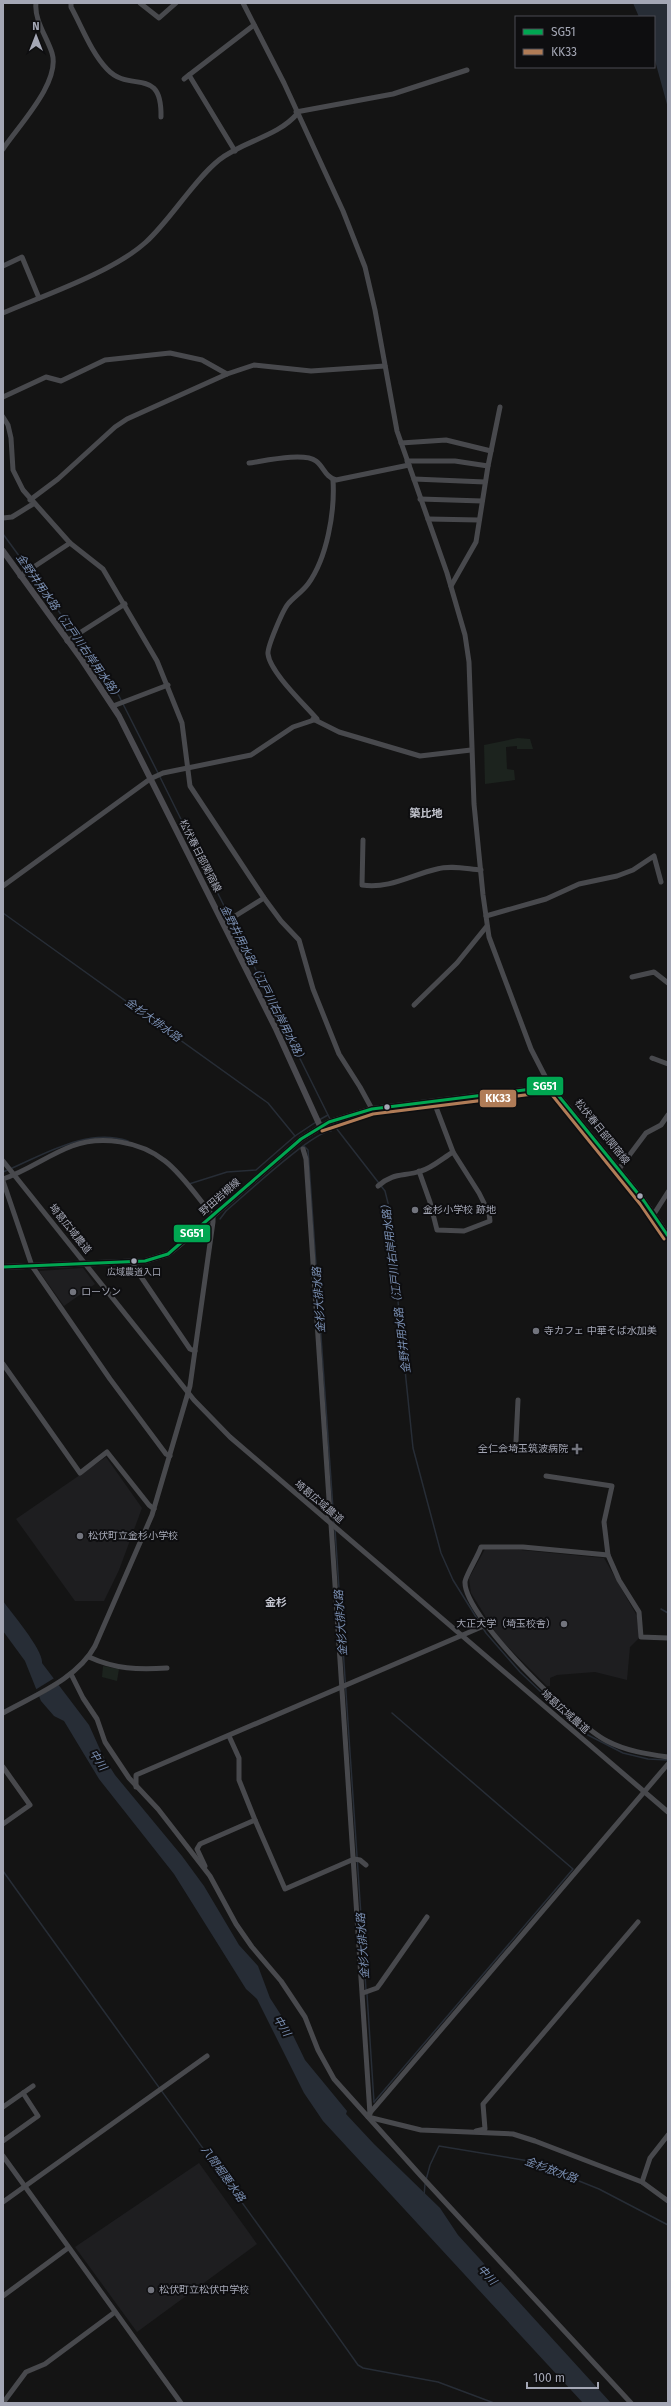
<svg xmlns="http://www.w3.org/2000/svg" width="671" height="2406" font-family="'Fira Sans','Noto Sans JP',sans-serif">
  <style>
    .built { fill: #1e1e20 }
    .green { fill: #1c231e }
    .water { fill: #272d36 }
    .pier { fill: #141414 }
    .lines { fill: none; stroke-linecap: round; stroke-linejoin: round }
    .stream { stroke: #272d36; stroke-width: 1.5 }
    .minor { stroke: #48494d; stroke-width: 5 }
    .major { stroke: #4a4a4f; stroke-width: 6 }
    .bus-1-casing { stroke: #0e0e10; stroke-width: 6 }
    .bus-2-casing { stroke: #0e0e10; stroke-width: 6 }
    .bus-1 { stroke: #00a651; stroke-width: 3 }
    .bus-2 { stroke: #b07c57; stroke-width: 3 }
    .bus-dot { fill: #a4a7b5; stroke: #0e0e10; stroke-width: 1.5 }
    .poi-dot { fill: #72747d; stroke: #0e0e10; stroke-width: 1.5 }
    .labels { text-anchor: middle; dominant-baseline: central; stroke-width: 4; stroke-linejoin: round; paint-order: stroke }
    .bus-label { font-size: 9px; fill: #a4a7b5; stroke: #0e0e10 }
    .street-label { font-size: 10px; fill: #a4a7b5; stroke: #0e0e10 }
    .poi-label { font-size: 10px; fill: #a4a7b5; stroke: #0e0e10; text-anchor: start }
    .water-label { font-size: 11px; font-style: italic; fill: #7a8fb2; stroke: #0e0e10 }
    .neighbourhood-label { font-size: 11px; font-weight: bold; fill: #c5c7d1; stroke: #0e0e10 }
    .line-badge { stroke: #0e0e10; stroke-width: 1.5 }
    .badge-label { font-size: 11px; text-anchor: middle; font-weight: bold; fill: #fff }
  </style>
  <rect width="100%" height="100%" fill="#141414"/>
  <g class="built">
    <path d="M 83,1268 L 95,1284 L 64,1306 L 39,1271 Z"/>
    <path d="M 106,1457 L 142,1508 L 119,1570 L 104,1601 L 75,1601 L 16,1519 Z"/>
    <path d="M 485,1549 L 521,1550 L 604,1558 L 637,1616 L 639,1638 L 630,1647 L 627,1680 L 595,1672 L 557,1675 L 550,1678 L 550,1686 L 547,1686 L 499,1638 L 471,1593 L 469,1578 Z"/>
    <path d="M 199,2163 L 257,2244 L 137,2332 L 75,2247 Z"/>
  </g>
  <g class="green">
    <path d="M 518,738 L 530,739 L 533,749 L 517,749 L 517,746 L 506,747 L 507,769 L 514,770 L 515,780 L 485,784 L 484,745 Z"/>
    <path d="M 103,1666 L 119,1669 L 117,1681 L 102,1677 Z"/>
  </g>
  <g class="water">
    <path d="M 633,3 L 668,3 L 668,108 L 654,57 L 654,17 L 639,17 Z"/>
    <path d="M 3,1601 C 11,1612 44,1651 42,1663 L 89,1725 L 103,1756 L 115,1775 L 182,1856 L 204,1886 L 239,1945 L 258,1966 L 270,1998 L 290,2029 L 305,2060 L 347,2111 L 346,2114 L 374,2144 L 440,2208 L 458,2235 L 611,2403 L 583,2403 L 323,2121 L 304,2093 L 257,1999 L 246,1989 L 174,1874 L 99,1779 L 64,1721 L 54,1716 L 41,1701 L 25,1661 L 3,1631 Z"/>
  </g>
  <path class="pier" d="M 56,1677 L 60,1684 L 38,1697 L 35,1690 Z"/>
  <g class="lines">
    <g class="stream">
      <path d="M 3,534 L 28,568"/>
      <path d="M 30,571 L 119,696 L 158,773"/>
      <path d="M 160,777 L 330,1119"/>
      <path d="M 3,913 L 268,1103 L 295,1136"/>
      <path d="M 319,1120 L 328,1115"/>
      <path d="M 333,1124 L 385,1191 L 388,1203 L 413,1448 L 441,1553 L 453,1580 L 486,1633 L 520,1672 L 584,1733 L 623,1753 L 648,1759 L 668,1760"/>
      <path d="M 304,1146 L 308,1150 L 334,1523"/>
      <path d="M 3,1172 C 42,1156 85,1127 128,1141"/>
      <path d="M 189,1184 L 227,1172 L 256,1170 L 295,1136 L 316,1122"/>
      <path d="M 220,1219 L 226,1211 C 244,1196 313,1131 331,1131"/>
      <path d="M 335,1529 L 366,1990"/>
      <path d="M 661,1609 L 668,1613"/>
      <path d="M 3,1871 C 121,2036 241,2199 358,2365 L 363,2368 L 438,2382 L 494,2403"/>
      <path d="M 367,1994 L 374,2102"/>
      <path d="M 374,2102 L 573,1869 L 392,1713"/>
      <path d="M 426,2180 L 430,2165 L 439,2146 L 529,2161 L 599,2189 L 668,2225"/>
      <path d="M 424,2196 L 425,2184"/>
    </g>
    <g class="minor">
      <path d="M 71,3 L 71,7 C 82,27 91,52 107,69 C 130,94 162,65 161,117"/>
      <path d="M 140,3 L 159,18 L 176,3"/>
      <path d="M 243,3 L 284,83 L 343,211 L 365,267 L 375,310 L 397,431 L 447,573 L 465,635 L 469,662 L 474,804 L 483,895 L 489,937 L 531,1049 L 549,1084"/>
      <path d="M 184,79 L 189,75"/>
      <path d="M 296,112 L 393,94 L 467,70"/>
      <path d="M 3,149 C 19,125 61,82 52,53 C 47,37 34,20 36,3"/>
      <path d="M 235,151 L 189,75 L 254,25"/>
      <path d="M 3,266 L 22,257 L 39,298"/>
      <path d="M 3,313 C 45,295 113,272 146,242 C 172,218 193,181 219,160 C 243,141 277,137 297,114"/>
      <path d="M 3,397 L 46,377 L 61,381 L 105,360 L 170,353 L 202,360 L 227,374"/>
      <path d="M 3,417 L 8,425 L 11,438 L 13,470 L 23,490 L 70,543 L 103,569 L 157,661 L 182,723 L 190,786 L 264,898 L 281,921 L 299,940 L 313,989 L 339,1054 L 360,1087 L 372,1109"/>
      <path d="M 401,443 L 446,440 L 491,451"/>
      <path d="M 407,461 L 455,461 L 488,466"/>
      <path d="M 249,463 C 264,461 304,452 316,461 C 324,467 325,477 336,480 L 409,465"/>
      <path d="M 414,479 L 485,482"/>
      <path d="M 420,499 L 482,501"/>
      <path d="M 30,500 L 58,479 L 115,427 L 127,419 L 227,374 L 254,365 L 311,371 L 385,366"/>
      <path d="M 3,518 L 12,517 L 33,504"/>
      <path d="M 428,519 L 479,520"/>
      <path d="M 20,576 L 70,543"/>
      <path d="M 451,586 L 476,542 L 488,466 L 500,407"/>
      <path d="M 67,641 L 125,604"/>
      <path d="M 113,706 L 168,685"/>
      <path d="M 313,719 L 339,732 L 420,756 L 471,750"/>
      <path d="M 363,840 L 362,885 C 390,889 411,875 437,869 C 451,865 467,869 481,870"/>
      <path d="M 3,886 L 150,779 L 163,773 L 251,755 L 293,727 L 317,719 C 304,704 270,672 268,654 C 267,647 283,610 288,604 C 294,597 302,592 308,584 C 327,558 335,512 333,480"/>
      <path d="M 486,916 L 546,899 L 579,884 L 617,876 L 633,870 L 654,856 L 661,882"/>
      <path d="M 224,923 L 264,898"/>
      <path d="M 632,977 L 654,972 L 668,983"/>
      <path d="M 414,1005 L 457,963 L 487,926"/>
      <path d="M 652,1058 L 668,1064"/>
      <path d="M 303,1149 L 306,1159 L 330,1514 L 326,1519"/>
      <path d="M 3,1161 L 194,1400 L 230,1437 L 668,1812"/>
      <path d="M 619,1169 L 646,1133 L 661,1125 L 668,1115"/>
      <path d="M 419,1171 L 430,1202 L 437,1230 L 464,1231 L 490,1221 L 489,1213 L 479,1193 L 453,1152 L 434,1102"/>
      <path d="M 3,1179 C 27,1171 48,1155 72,1146 C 101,1135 140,1141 165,1161 C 183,1175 198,1198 213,1216 L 213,1222 L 190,1386 L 152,1515 L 95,1646 C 77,1679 35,1695 3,1713"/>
      <path d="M 3,1181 L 32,1266 L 110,1379 L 166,1454 L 170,1456"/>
      <path d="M 378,1186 C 394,1172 403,1177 421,1171 C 432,1168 443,1158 453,1152"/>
      <path d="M 654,1214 L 668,1192"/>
      <path d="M 131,1262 L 190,1349 L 195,1351"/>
      <path d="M 3,1364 L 80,1473 L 107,1452 L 149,1505 L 154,1509"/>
      <path d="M 516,1441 L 518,1400"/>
      <path d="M 546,1476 L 612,1486 L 604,1522 L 608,1555 L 619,1580 L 639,1612 L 641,1637 L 668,1638"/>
      <path d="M 331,1524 L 370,2114"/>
      <path d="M 608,1555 L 523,1547 L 481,1547 C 478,1556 465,1577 465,1582 C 464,1617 576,1725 607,1741 C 626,1751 647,1754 668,1757"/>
      <path d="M 89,1657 C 115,1669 138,1670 167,1668"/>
      <path d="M 71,1674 L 83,1698 L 97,1719 L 105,1742 L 129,1778 L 158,1809 L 210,1876 L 236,1924 L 252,1947 L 281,1981 L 305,2017 L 318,2050 L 334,2079 L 421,2176 L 631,2403"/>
      <path d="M 229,1736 L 239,1758 L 239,1780 L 255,1820"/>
      <path d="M 3,1767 L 30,1805 L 3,1824"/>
      <path d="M 136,1787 L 136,1775 L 486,1625"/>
      <path d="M 205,1866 L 197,1849 L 200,1844 L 255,1820 L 285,1889 L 354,1859 L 360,1860 L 366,1865"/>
      <path d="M 363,1993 L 377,1988 L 380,1984 L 427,1917"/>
      <path d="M 3,2107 L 33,2086"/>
      <path d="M 369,2114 L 668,1764"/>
      <path d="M 368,2117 L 421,2130 L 513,2134 L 535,2141 L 642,2182 L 668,2201"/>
      <path d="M 476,2131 L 485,2129 L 483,2104 L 638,1922"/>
      <path d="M 3,2141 L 38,2116 L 23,2093"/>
      <path d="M 3,2156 L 181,2403"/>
      <path d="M 642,2182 L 650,2158 L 668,2135"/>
      <path d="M 3,2202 L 207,2056"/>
      <path d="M 3,2296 L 68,2248"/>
      <path d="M 3,2403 L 26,2372 L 45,2364 L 115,2312"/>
    </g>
    <g class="major">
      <path d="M 3,551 L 82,660 L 119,716 L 276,1029 L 320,1126"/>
      <path d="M 3,1267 L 145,1261 L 168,1254 L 178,1246 L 301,1139 L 329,1122 L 372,1109 L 540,1088 L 549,1084 L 644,1201 L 668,1236"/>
    </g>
    <defs>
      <path id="bus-1" d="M 3,1267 L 145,1261 L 168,1254 L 301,1139 L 329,1122 L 372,1109 L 540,1088 L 549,1084 L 644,1201 L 668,1236"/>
      <path id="bus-2" d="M 322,1131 L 373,1114 L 541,1093 L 548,1090 L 640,1204 L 664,1239"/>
    </defs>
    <use href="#bus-1" class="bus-1-casing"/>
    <use href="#bus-2" class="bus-2-casing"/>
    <use href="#bus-1" class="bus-1"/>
    <use href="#bus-2" class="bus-2"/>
  </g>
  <g class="bus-dot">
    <circle cx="387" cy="1107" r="3.5"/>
    <circle cx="640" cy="1196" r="3.5"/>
    <circle cx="134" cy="1261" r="3.5"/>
  </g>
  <g class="poi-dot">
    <circle cx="415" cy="1210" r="4"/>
    <circle cx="73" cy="1292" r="4"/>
    <circle cx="536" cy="1331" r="4"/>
    <path d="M575 1443h4v4h4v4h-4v4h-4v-4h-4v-4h4z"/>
    <circle cx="80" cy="1536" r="4"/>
    <circle cx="564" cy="1624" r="4"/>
    <circle cx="151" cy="2290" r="4"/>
  </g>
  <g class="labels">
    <g class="bus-label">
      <text x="134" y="1272">広域農道入口</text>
    </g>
    <g class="street-label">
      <text transform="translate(200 856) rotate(63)">松伏春日部関宿線</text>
      <text transform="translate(602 1132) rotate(51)">松伏春日部関宿線</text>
      <text transform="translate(220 1197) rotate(-41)">野田岩槻線</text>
      <text transform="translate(70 1229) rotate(51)">埼葛広域農道</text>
      <text transform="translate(319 1502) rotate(40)">埼葛広域農道</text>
      <text transform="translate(565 1712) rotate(41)">埼葛広域農道</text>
    </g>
    <g class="poi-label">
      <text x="423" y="1210">金杉小学校 跡地</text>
      <text x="81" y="1292">ローソン</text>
      <text x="544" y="1331">寺カフェ 中華そば水加美</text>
      <text x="568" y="1449" text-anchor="end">全仁会埼玉筑波病院</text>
      <text x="88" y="1536">松伏町立金杉小学校</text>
      <text x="556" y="1624" text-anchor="end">大正大学（埼玉校舎）</text>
      <text x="159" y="2290">松伏町立松伏中学校</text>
    </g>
    <g class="water-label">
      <text transform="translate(69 627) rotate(55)">金野井用水路（江戸川右岸用水路）</text>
      <text transform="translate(263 984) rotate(63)">金野井用水路（江戸川右岸用水路）</text>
      <text transform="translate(153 1020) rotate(36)">金杉大排水路</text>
      <text transform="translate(396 1286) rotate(-97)">金野井用水路（江戸川右岸用水路）</text>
      <text transform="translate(319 1300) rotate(-94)">金杉大排水路</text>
      <text transform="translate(341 1623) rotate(-94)">金杉大排水路</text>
      <text transform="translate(98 1760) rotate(56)">中川</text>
      <text transform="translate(363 1946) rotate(-94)">金杉大排水路</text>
      <text transform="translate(282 2026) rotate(58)">中川</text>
      <text transform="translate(551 2170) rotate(20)">金杉放水路</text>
      <text transform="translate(223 2174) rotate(54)">八間堀悪水路</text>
      <text transform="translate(487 2275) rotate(47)">中川</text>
    </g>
    <g class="neighbourhood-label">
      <text x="426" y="813">築比地</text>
      <text x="276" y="1602">金杉</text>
    </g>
  </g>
  <g class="line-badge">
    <rect x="526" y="1076" width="38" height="20" rx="4" fill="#00a651"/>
    <rect x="479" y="1089" width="38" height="19" rx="4" fill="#b07c57"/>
    <rect x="173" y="1224" width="38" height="19" rx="4" fill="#00a651"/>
  </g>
  <g class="badge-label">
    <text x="545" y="1090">SG51</text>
    <text x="498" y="1102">KK33</text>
    <text x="192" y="1237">SG51</text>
  </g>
  <rect width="671" height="2406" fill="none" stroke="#a4a7b5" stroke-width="8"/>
  <rect x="515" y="16" width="140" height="52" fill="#0e0e10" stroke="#4a4b52"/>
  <rect x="523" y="29" width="20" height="6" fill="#00a651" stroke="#4a4b52"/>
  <text x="551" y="36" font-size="12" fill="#a4a7b5">SG51</text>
  <rect x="523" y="49" width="20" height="6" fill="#b07c57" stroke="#4a4b52"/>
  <text x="551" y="56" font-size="12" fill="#a4a7b5">KK33</text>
  <g transform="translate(36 36)" stroke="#0e0e10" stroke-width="3" paint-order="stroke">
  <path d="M0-3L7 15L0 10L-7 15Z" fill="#a4a7b5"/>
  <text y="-6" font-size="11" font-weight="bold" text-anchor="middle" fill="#a4a7b5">N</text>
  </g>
  <path d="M527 2382v6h71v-6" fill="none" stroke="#a4a7b5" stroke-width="2"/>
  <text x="533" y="2382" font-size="12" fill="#a4a7b5" stroke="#0e0e10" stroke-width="3" paint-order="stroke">100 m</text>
</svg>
